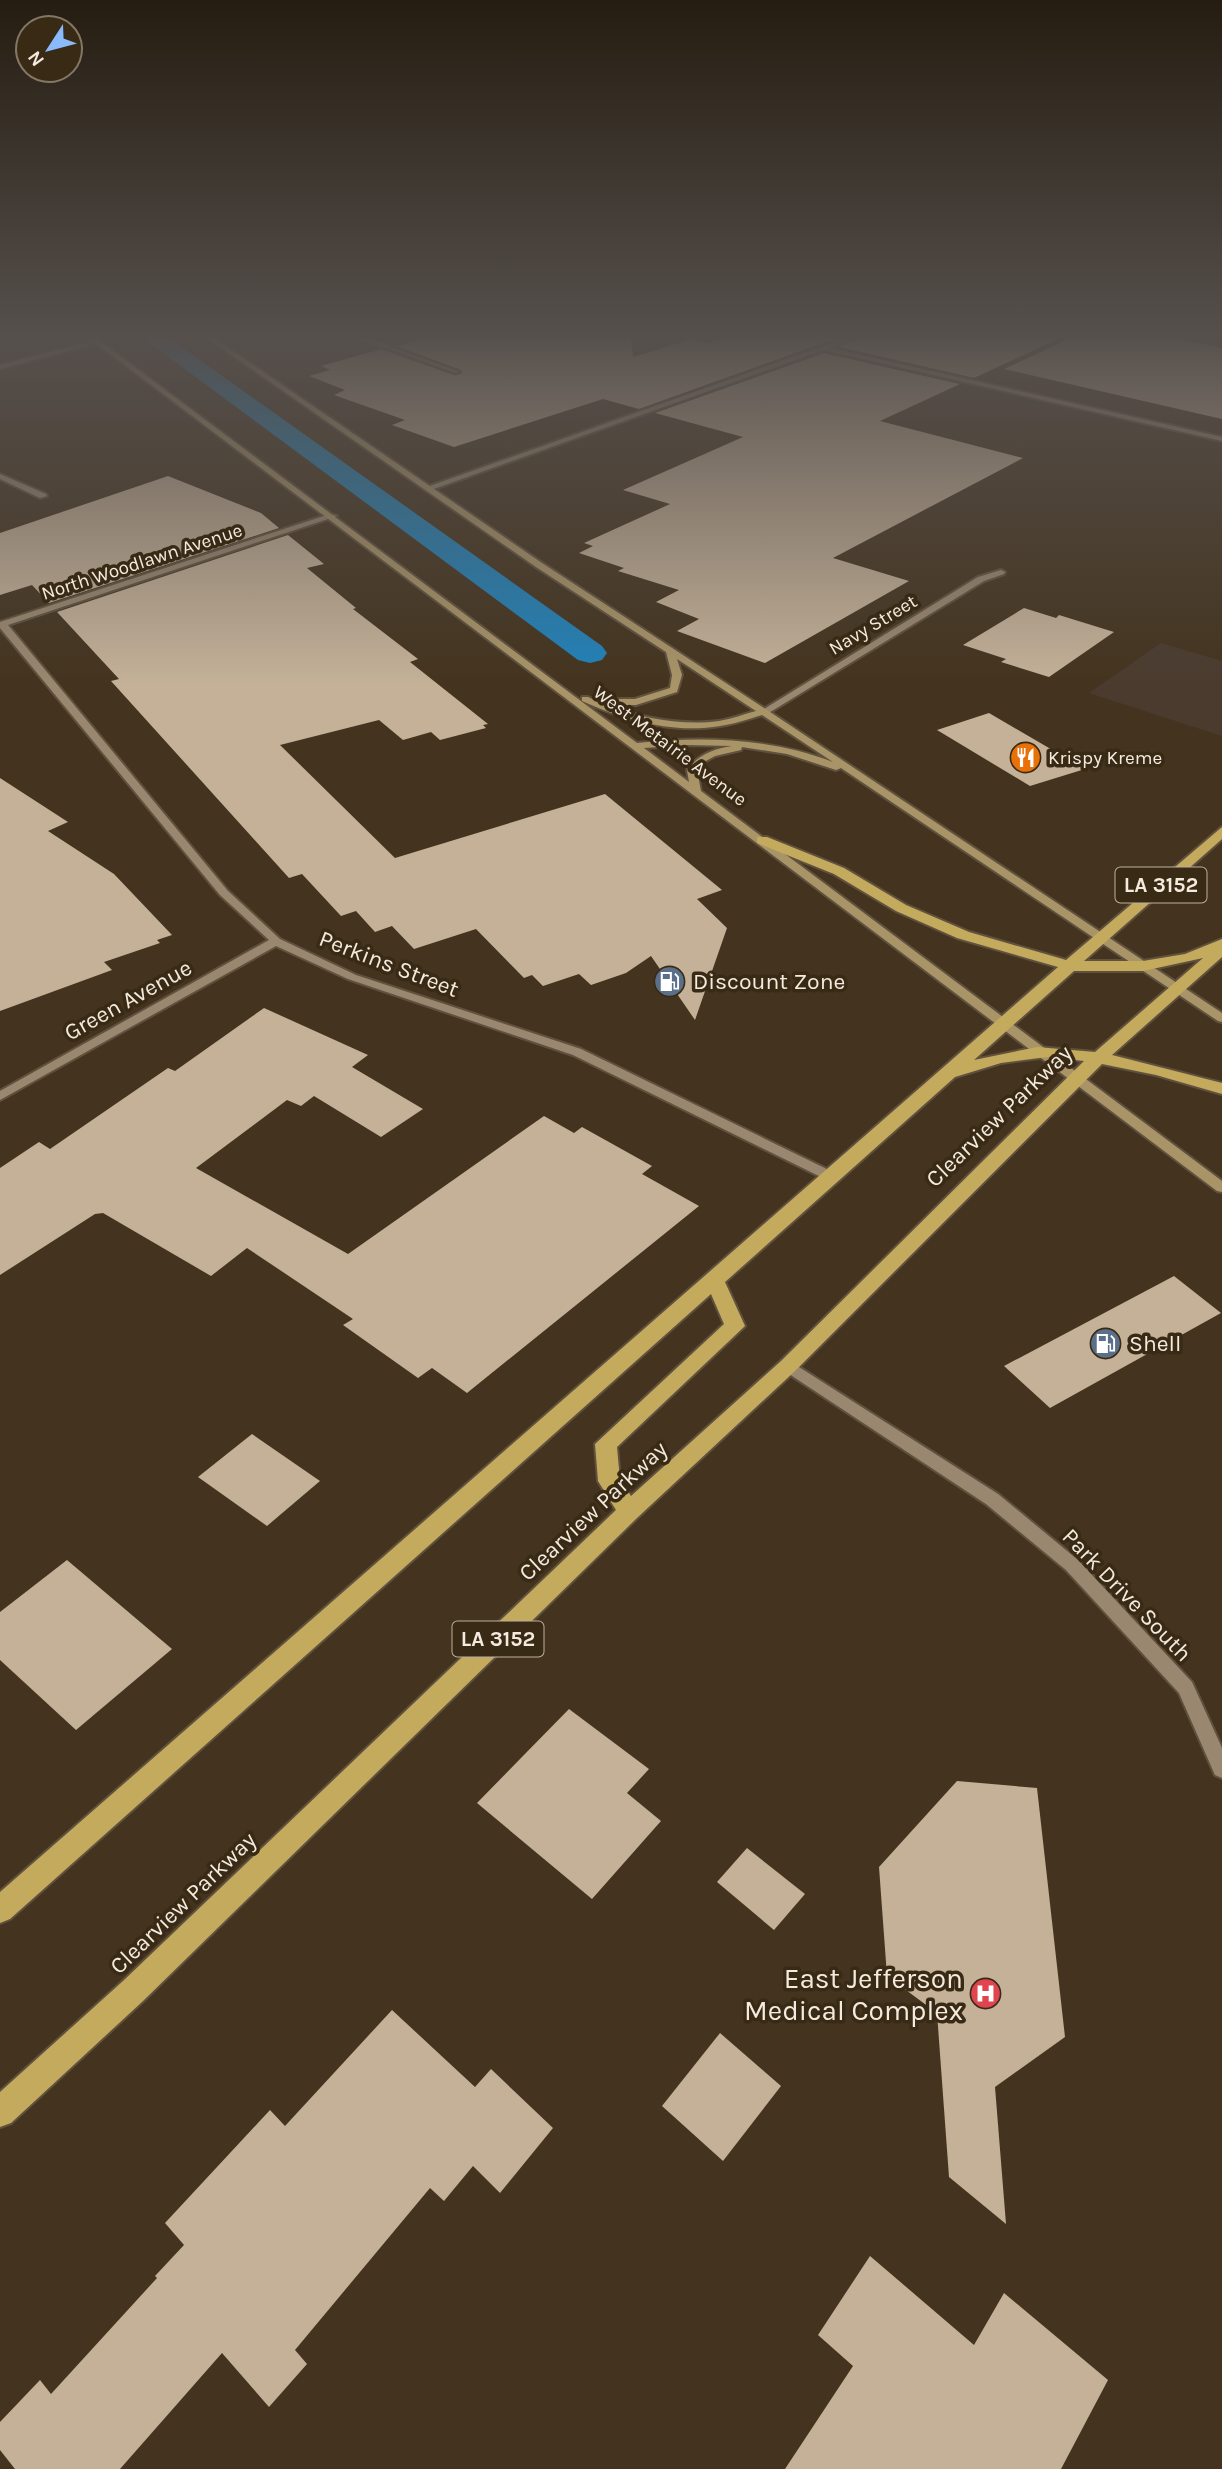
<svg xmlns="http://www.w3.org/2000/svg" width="1222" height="2469" font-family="Karla,sans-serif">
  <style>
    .industrial { fill: #4b3b2f }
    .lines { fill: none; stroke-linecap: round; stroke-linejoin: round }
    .canal { fill: #2182ba; fill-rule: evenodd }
    .building { fill: #c4b198 }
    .minor-casing { stroke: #5f513e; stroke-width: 4 }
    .secondary-casing { stroke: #5f513e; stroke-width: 4 }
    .trunk-casing { stroke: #5f513e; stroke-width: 4 }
    .minor { fill: #99876f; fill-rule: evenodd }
    .secondary { fill: #a99468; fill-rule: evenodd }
    .trunk { fill: #c4aa5c; fill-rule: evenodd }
    .labels { text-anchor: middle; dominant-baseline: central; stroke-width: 7; stroke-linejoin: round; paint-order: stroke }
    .far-street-label { font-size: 19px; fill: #f4eadd; stroke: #392a15 }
    .far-poi-label { font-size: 19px; fill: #f4eadd; stroke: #392a15; text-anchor: start }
    .shield { fill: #392a15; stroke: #bcb0a1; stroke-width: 2 }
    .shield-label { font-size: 21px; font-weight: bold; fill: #f4eadd }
    .street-label { font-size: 23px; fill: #f4eadd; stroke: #392a15 }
    .poi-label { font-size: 23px; fill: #f4eadd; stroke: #392a15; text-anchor: start }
    .near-poi-label { font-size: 28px; fill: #f4eadd; stroke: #392a15; text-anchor: end }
  </style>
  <rect width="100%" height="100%" fill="#44341f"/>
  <path class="industrial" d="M 1161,643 L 1222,661 L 1222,736 L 1089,693 Z"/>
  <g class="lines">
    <path class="canal" d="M 143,338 L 169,338 L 602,646 L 607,653 L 602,660 L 590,663 L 578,660 Z"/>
  </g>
  <g class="building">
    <path d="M 423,338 L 631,338 L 633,357 L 692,339 L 706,343 L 723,338 L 837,338 L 639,409 L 603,399 L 454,447 L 392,425 L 405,420 L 334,395 L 345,390 L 309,376 L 330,370 L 321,366 L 381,349 L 454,375 L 462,373 L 461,370 L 396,346 Z"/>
    <path d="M 858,338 L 1060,338 L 974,378 L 839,347 Z"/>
    <path d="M 1071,338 L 1177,338 L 1222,348 L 1222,419 L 1004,369 Z"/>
    <path d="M 824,353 L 960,384 L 880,421 L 1023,458 L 833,558 L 909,581 L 765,663 L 677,631 L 699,619 L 656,602 L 679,590 L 618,571 L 624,568 L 579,553 L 593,546 L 584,543 L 670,504 L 623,490 L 743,437 L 655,413 Z"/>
    <path d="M 168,476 L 261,513 L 279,528 L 49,603 L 32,585 L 0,595 L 0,533 Z"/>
    <path d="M 288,535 L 324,564 L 307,568 L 356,608 L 353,609 L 418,659 L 410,662 L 488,724 L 483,725 L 486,728 L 440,740 L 431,732 L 403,740 L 379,720 L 280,745 L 395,858 L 605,794 L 722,890 L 697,899 L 727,928 L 695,1020 L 651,956 L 626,973 L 591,985 L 579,974 L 543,986 L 532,975 L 524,978 L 476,929 L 414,949 L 392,926 L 375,932 L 356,911 L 341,916 L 302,874 L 289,878 L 111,681 L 119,679 L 57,612 Z"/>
    <path d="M 1024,608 L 1056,618 L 1059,615 L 1114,632 L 1049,677 L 1001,662 L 1006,659 L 963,645 Z"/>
    <path d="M 989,713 L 1085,769 L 1030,786 L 937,730 Z"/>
    <path d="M 0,778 L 68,822 L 48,831 L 114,874 L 172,935 L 157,940 L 160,943 L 104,962 L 112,970 L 0,1011 Z"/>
    <path d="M 264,1008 L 368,1055 L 352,1067 L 423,1109 L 381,1137 L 314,1096 L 301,1106 L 287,1100 L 196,1168 L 348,1254 L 544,1116 L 574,1133 L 582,1127 L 652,1166 L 642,1174 L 699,1206 L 467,1393 L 432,1368 L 418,1378 L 343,1325 L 353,1319 L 247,1248 L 211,1276 L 103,1213 L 95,1214 L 0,1275 L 0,1168 L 39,1142 L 50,1149 L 168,1068 L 175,1071 Z"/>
    <path d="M 1174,1276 L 1221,1313 L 1050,1408 L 1004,1366 Z"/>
    <path d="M 252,1434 L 320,1481 L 267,1526 L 198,1477 Z"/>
    <path d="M 67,1560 L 172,1649 L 76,1730 L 0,1660 L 0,1612 Z"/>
    <path d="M 569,1709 L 649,1769 L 627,1793 L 661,1821 L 592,1899 L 477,1803 Z"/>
    <path d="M 957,1781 L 1037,1788 L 1065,2037 L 995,2087 L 1006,2224 L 949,2177 L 937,2013 L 887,1976 L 879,1867 Z"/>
    <path d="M 747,1848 L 805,1894 L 774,1930 L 717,1882 Z"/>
    <path d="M 392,2010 L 475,2087 L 491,2069 L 553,2128 L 500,2193 L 473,2166 L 444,2201 L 430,2188 L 295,2350 L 307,2364 L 269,2407 L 222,2353 L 120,2469 L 15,2469 L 0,2450 L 0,2422 L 40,2380 L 51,2394 L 157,2278 L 155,2276 L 184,2245 L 165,2223 L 270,2110 L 285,2126 Z"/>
    <path d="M 720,2033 L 781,2086 L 723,2161 L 662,2106 Z"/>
    <path d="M 870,2256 L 974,2345 L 1004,2293 L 1108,2380 L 1061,2469 L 785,2469 L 853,2366 L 818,2335 Z"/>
  </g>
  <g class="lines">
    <defs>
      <g id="minor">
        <path d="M 357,338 L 367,338 L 460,372 L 455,373 Z"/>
        <path d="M 846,338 L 856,338 L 830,348 L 1222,437 L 1222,441 L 824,350 L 431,490 L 424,488 Z"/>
        <path d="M 97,340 L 99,343 L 0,369 L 0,365 Z"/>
        <path d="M 0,474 L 46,494 L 47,496 L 40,498 L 0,479 Z"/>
        <path d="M 330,514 L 337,516 L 8,625 L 228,891 L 280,939 L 356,975 L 581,1049 L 837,1174 L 839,1177 L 837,1180 L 827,1180 L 573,1055 L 348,979 L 276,946 L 0,1100 L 0,1091 L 269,940 L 220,895 L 0,628 L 0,622 Z"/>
        <path d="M 1001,570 L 1005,572 L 1004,574 L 984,581 L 767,714 L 759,712 L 978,577 Z"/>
        <path d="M 788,1360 L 998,1494 L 1078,1560 L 1192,1682 L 1222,1748 L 1222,1778 L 1215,1775 L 1179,1693 L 1066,1570 L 986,1504 L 783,1370 L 780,1366 L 783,1362 Z"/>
      </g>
      <path id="secondary" d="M 89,338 L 96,338 L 637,743 C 703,736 770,738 833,762 L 762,715 C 748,719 735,724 720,726 C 673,734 624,720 582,701 L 582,697 L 588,697 L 601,703 L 605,699 L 635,699 L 670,688 L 672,675 L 666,652 L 536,567 L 207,338 L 214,338 L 542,563 L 767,710 L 1222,1013 L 1222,1022 L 1218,1021 L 841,768 L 836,770 L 787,754 L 742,747 L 741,750 L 715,756 L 704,762 L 697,770 L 701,791 L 1222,1181 L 1222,1192 L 1217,1191 ZM 677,659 L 756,711 C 744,714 732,719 719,721 C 681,726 642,718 606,705 L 636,705 L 677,692 L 682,675 ZM 688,745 L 732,746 C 714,749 699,754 687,770 L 689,782 L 644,748 Z"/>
      <path id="trunk" d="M 1222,827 L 1222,839 L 1084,961 L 1143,961 L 1185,954 L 1222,939 L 1222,957 L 1112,1055 L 1222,1083 L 1222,1094 L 1156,1075 L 1102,1064 L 795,1371 L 637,1518 L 143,2001 L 11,2123 L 0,2127 L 0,2092 L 123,1981 L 616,1510 L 598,1481 L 595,1444 L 724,1324 L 711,1294 L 10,1919 L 0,1923 L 0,1892 L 1058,967 L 957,938 L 896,911 L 834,874 L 757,843 L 757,837 L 767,837 L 844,868 L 906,905 L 969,932 L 1066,960 ZM 1203,958 L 1095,1052 L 1037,1047 L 974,1060 L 1074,971 L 1143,971 ZM 1047,1057 L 1084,1061 L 781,1361 L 631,1496 L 620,1480 L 617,1447 L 745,1326 L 725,1282 L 955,1077 L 1001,1063 Z"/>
    </defs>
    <use href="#minor" class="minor-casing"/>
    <use href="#secondary" class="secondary-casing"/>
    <use href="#trunk" class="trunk-casing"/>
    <use href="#minor" class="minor"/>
    <use href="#secondary" class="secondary"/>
    <use href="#trunk" class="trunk"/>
  </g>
  <linearGradient id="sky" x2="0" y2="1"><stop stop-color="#251d11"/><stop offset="0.49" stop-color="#56504d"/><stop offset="1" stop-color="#56504d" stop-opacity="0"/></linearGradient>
  <rect width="1222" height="684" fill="url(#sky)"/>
  <defs>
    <symbol id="restaurant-disc" viewBox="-11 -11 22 22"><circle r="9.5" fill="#e8710a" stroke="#392a15"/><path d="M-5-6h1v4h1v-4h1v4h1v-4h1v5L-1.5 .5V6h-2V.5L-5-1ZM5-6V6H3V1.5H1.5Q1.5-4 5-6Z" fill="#fff"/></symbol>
    <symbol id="fuel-disc" viewBox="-11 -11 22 22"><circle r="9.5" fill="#5c6f8a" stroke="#392a15"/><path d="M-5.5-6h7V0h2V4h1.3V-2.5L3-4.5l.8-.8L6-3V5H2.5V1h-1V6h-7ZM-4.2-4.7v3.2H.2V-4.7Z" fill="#fff"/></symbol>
    <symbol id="hospital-disc" viewBox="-11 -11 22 22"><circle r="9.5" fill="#e0444e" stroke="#392a15"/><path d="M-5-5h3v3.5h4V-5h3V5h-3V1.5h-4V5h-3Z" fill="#fff"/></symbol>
  </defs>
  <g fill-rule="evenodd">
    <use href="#restaurant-disc" x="1008" y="740" width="35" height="35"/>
    <use href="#fuel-disc" x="652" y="964" width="35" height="35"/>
    <use href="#fuel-disc" x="1088" y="1326" width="35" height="35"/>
    <use href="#hospital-disc" x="968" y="1976" width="35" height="35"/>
  </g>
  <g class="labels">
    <g class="far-street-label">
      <text transform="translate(142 562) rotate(-18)">North Woodlawn Avenue</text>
      <text transform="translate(873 625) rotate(-31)">Navy Street</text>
      <text transform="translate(670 746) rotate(37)">West Metairie Avenue</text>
    </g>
    <g class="far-poi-label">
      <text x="1048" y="758">Krispy Kreme</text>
    </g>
    <g class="shield">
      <rect x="1115.5" y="867.5" width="91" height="35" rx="5"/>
      <rect x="452.5" y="1621.5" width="91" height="35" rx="5"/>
    </g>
    <g class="shield-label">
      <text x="1161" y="885">LA 3152</text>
      <text x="498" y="1639">LA 3152</text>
    </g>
    <g class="street-label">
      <text transform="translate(389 964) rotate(21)">Perkins Street</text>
      <text transform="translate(128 1000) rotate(-29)">Green Avenue</text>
      <text transform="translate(999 1116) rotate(-44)">Clearview Parkway</text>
      <text transform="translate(593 1511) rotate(-43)">Clearview Parkway</text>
      <text transform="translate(1127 1595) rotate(46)">Park Drive South</text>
      <text transform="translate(183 1903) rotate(-44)">Clearview Parkway</text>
    </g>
    <g class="poi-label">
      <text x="693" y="981">Discount Zone</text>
      <text x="1129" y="1343">Shell</text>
    </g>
    <g class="near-poi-label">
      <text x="963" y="1978">East Jefferson<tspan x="963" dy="32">Medical Complex</tspan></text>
    </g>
  </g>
  <g transform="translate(49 49) rotate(234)"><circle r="33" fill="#392a15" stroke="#847765" stroke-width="2"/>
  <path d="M0-5L12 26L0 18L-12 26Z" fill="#8abafc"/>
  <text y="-10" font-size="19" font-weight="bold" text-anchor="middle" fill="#f4eadd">N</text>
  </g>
</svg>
